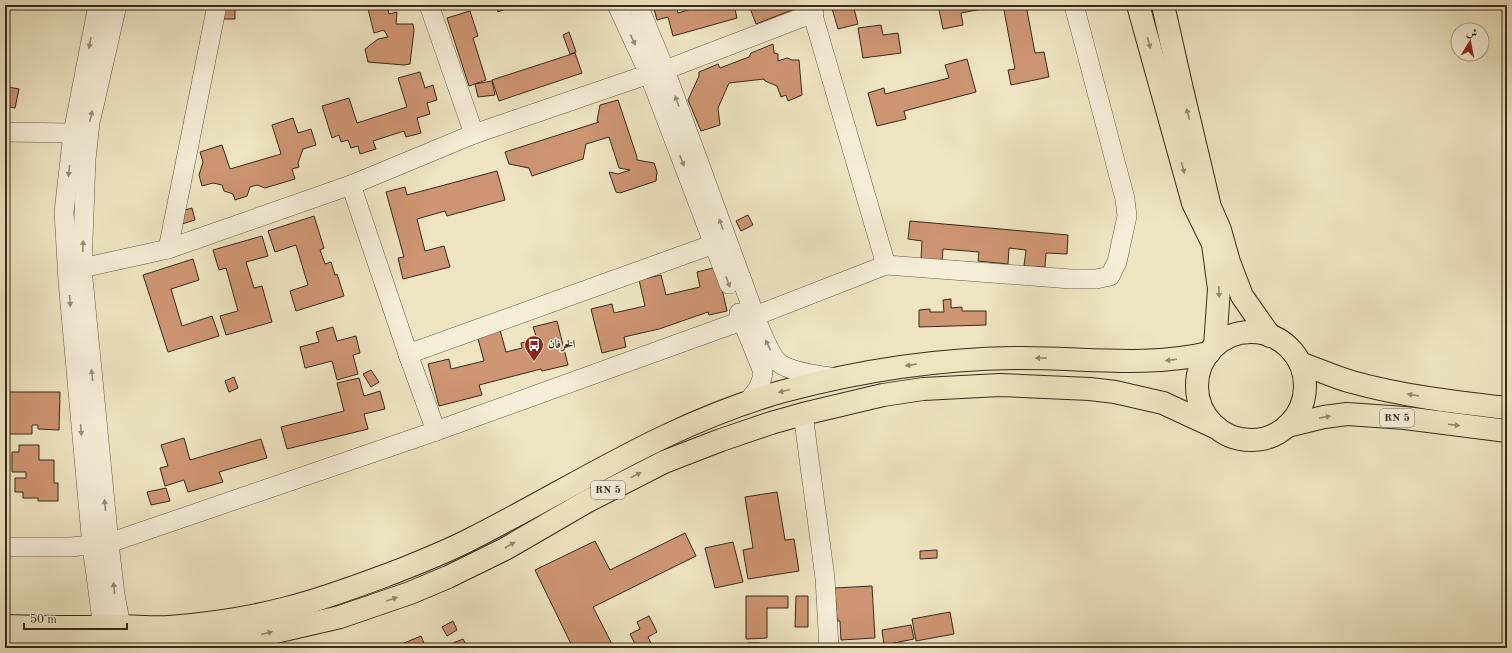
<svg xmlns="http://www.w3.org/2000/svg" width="1512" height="653" font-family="'Old Standard TT',Amiri,serif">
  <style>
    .building { fill: #ce9572; stroke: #372a1a }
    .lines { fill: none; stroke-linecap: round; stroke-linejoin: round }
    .minor-casing { stroke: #655844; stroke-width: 20 }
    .highway-casing { stroke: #372a1a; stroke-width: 24 }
    .minor { stroke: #f4edd7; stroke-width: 19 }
    .highway { stroke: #eee4c1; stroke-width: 22 }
    .oneway { fill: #968c78 }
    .oneway2 { fill: #92876e }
    .labels { text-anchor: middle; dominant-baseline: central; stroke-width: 3; stroke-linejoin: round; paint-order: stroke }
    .shield { fill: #f4edd7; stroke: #706453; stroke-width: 1 }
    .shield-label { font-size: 11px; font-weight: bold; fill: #372a1a }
    .poi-label { font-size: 12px; font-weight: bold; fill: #372a1a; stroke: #f4edd7; text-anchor: start }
  </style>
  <rect width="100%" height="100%" fill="#eee4c1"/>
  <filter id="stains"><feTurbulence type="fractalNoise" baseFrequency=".005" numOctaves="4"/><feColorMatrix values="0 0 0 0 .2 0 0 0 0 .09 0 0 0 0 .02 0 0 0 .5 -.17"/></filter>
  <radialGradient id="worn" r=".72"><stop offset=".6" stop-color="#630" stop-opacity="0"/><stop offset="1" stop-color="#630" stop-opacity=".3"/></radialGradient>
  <g class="building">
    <path d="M 293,5 L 312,5 L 310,9 L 293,8 Z"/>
    <path d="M 367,5 L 387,5 L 389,14 L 397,12 L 396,24 L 413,24 L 414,30 L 410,64 L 404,65 L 368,62 L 365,49 L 378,39 L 388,37 L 384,30 L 374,33 Z"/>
    <path d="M 496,5 L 516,5 L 498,12 Z"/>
    <path d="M 653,5 L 676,5 L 678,13 L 704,5 L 734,5 L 737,18 L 673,36 L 668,17 L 657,20 Z"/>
    <path d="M 759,5 L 791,5 L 792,10 L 756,24 L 750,8 Z"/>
    <path d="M 831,5 L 853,5 L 858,24 L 838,29 Z"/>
    <path d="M 938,5 L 1026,5 L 1035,53 L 1044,52 L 1049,77 L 1011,85 L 1008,70 L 1015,69 L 1003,5 L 961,13 L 963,25 L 943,29 Z"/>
    <path d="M 235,6 L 235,19 L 222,19 L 222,7 Z"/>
    <path d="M 470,11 L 478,36 L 473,38 L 486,80 L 469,86 L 447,18 Z"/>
    <path d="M 881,25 L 883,35 L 898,33 L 901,53 L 863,58 L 858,28 Z"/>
    <path d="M 569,32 L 576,52 L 570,54 L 563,35 Z"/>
    <path d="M 773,44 L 774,53 L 778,54 L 778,61 L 787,58 L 792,60 L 799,60 L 802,95 L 788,101 L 786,95 L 781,97 L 777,86 L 765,81 L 764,79 L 729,83 L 718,108 L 720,125 L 701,131 L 688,100 L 699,76 L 699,72 L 718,64 L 720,68 L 749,57 L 751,53 Z"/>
    <path d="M 575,53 L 582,73 L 499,101 L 492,80 Z"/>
    <path d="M 967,59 L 976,92 L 904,111 L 906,119 L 877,126 L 868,93 L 884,88 L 885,94 L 949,78 L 945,65 Z"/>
    <path d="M 420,72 L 425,88 L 433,85 L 437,100 L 427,103 L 430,114 L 417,118 L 421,133 L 406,137 L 404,131 L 373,141 L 376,149 L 360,154 L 358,146 L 351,148 L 348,140 L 341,142 L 339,135 L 332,138 L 322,106 L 349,98 L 357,123 L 407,107 L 398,78 Z"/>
    <path d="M 492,81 L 495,95 L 478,97 L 475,84 Z"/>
    <path d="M 8,87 L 19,89 L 15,108 L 5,106 Z"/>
    <path d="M 618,100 L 637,157 L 637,160 L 654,163 L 657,172 L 656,181 L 620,193 L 616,192 L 609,172 L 618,174 L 630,170 L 619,168 L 609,137 L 586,144 L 583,159 L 532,176 L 529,168 L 509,164 L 505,152 L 599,122 L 597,121 L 600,105 Z"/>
    <path d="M 293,118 L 298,133 L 311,129 L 316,145 L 303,149 L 298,163 L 299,167 L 292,169 L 295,179 L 265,188 L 257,185 L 250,187 L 247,196 L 235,200 L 233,194 L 224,191 L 222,185 L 213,183 L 202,186 L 199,175 L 203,162 L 200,152 L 222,145 L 230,169 L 281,154 L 272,125 Z"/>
    <path d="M 497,171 L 505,200 L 447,216 L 445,211 L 417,219 L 425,251 L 444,246 L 450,267 L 403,279 L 398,258 L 404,257 L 386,192 L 405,187 L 407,195 Z"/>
    <path d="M 192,208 L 195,220 L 182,224 L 178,212 Z"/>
    <path d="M 748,215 L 753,225 L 741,231 L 736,221 Z"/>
    <path d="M 314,216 L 324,248 L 320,250 L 325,264 L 331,262 L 335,275 L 337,274 L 344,296 L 296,311 L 290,291 L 308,285 L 296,245 L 275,252 L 268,231 Z"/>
    <path d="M 910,221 L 1068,235 L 1067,254 L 1046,253 L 1045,267 L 1024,266 L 1026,250 L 1009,248 L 1008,264 L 978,261 L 979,252 L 943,249 L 942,261 L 921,259 L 922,241 L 908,239 Z"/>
    <path d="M 262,236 L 268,256 L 246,262 L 254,288 L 262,286 L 272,322 L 226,335 L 220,316 L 238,311 L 226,268 L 219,270 L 213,250 Z"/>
    <path d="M 193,259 L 199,280 L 171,289 L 182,326 L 212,316 L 219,336 L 168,352 L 143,275 Z"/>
    <path d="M 717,267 L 727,311 L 709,315 L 708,312 L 659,329 L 624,337 L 626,347 L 602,353 L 591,309 L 612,304 L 614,313 L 645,306 L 639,280 L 661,275 L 666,295 L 700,287 L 697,272 Z"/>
    <path d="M 951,299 L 951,308 L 962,307 L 962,311 L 986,311 L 986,325 L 919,327 L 919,310 L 930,309 L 930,312 L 944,312 L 943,300 Z"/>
    <path d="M 557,321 L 568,365 L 542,371 L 541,369 L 479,385 L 482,395 L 439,406 L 428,364 L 449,359 L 451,369 L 484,361 L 477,335 L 500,330 L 506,352 L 522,348 L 521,343 L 537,339 L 533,327 Z"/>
    <path d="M 333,327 L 337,341 L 356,336 L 360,353 L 353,355 L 358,374 L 337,380 L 332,361 L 305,368 L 300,347 L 319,342 L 316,332 Z"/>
    <path d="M 371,370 L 379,382 L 371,387 L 363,374 Z"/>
    <path d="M 234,377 L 238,388 L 229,392 L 225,381 Z"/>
    <path d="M 359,378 L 364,396 L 380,391 L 385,409 L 364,414 L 368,429 L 287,449 L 281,427 L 344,411 L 337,383 Z"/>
    <path d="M 5,392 L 60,392 L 59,430 L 38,429 L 38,425 L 32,425 L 32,434 L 5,434 Z"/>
    <path d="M 184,438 L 190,460 L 261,439 L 267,458 L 219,472 L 223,482 L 188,492 L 184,480 L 165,486 L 160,468 L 168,466 L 161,445 Z"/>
    <path d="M 19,445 L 39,445 L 39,460 L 54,460 L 54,483 L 58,483 L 58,501 L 38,501 L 38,498 L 23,498 L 23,492 L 15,492 L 15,478 L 26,478 L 26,472 L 12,472 L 12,452 L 19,452 Z"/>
    <path d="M 166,488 L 170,501 L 151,505 L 147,492 Z"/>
    <path d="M 777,492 L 785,540 L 794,539 L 799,571 L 748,579 L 743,550 L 753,548 L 745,497 Z"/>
    <path d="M 685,533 L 696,556 L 593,607 L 614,648 L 573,648 L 535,570 L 595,541 L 610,570 Z"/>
    <path d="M 733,542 L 743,582 L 715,588 L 705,548 Z"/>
    <path d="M 937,550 L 937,558 L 920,559 L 920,551 Z"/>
    <path d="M 872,586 L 875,638 L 841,640 L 840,621 L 837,621 L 835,588 Z"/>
    <path d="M 746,596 L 788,596 L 788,608 L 767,608 L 767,638 L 746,639 Z"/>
    <path d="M 796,596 L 808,596 L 808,627 L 795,627 Z"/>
    <path d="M 950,612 L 954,634 L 916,641 L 912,619 Z"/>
    <path d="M 649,616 L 657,632 L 648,637 L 652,645 L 645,648 L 637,648 L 630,634 L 640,629 L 637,622 Z"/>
    <path d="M 453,621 L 457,630 L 447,636 L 442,627 Z"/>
    <path d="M 911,625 L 914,639 L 884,645 L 882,630 Z"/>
    <path d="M 421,636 L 426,648 L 392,648 Z"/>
    <path d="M 463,639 L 468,648 L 455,648 L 453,643 Z"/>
    <rect x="748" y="643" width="11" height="5"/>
  </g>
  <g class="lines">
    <defs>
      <g id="minor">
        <path d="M 98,5 L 73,133 L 64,212 L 68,281 L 92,546 L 103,628"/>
        <path d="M 117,5 L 90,123 L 86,159 L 82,268 L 109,543 L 115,595 L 121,626"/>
        <path d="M 429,5 L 474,134"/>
        <path d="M 617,5 L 649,74 L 729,284"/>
        <path d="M 638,5 L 665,70 L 755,316 C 759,327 771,357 779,363 C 792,373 820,375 836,378"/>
        <path d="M 810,5 L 886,265"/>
        <path d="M 5,132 L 73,133"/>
        <path d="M 351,185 L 408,354 L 436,431"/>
        <path d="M 168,249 L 217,5"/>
        <path d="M 82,268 L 168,249 L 351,185 L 474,134 L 649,74 L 665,70 L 814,13"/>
        <path d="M 739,313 L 763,372 C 761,387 756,392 746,403"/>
        <path d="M 408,354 L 714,244"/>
        <path d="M 803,414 L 825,578 L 829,648"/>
        <path d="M 5,547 L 71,547 L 109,543 L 436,431 L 755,316 L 886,265 L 1071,279 L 1096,279 L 1110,276 L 1117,262 L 1127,216 L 1125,199 L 1074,5"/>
      </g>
      <g id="highway">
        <path d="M 1138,5 L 1193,203 L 1213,244 L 1219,289 L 1215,346"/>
        <path d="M 1163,5 L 1181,85 L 1210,207 L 1220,230 L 1229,262 L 1242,296 L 1270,336"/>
        <circle cx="1251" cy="386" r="54"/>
        <path d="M 1300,363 C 1317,369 1334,377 1352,382 C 1402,396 1455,402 1507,408"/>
        <path d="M 1287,426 L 1324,417 L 1347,414 L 1405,418 L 1507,431"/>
        <path d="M 5,626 C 43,627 81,628 119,626 C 135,626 152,628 169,627 C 208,624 249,618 287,608 C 324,599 360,585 395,572 C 420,562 446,552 471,539 C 576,486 668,423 784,391 C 859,371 936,359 1014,358 C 1080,357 1145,368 1209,353"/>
        <path d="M 5,647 L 130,646 L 214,643 L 258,636 L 340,617 L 410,593 L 448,577 L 505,549 L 586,502 L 664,462 L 721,440 L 771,423 L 803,414 L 883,395 L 923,389 L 1000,385 L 1090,389 L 1115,392 L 1163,403 L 1217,428"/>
      </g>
    </defs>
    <use href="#minor" class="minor-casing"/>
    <use href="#highway" class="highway-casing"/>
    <use href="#minor" class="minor"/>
    <use href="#highway" class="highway"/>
  </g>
  <defs><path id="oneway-solid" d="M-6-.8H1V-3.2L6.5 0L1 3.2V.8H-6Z"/></defs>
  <g class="oneway">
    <use href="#oneway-solid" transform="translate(633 40) rotate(65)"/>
    <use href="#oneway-solid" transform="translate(90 43) rotate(101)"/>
    <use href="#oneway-solid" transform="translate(677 101) rotate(-110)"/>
    <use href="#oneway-solid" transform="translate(91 116) rotate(-77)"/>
    <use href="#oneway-solid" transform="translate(682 161) rotate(69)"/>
    <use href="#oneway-solid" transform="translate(69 171) rotate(96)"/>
    <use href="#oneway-solid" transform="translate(721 224) rotate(-110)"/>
    <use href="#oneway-solid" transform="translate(83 246) rotate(-88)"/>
    <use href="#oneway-solid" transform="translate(728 282) rotate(70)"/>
    <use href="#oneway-solid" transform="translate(70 301) rotate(85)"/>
    <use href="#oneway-solid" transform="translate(768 345) rotate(-116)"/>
    <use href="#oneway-solid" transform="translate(92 375) rotate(-96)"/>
    <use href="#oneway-solid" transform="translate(81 430) rotate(85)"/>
    <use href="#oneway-solid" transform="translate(105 505) rotate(-96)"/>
    <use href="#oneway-solid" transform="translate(114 588) rotate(-97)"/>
  </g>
  <g class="oneway2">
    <use href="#oneway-solid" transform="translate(1149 43) rotate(75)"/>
    <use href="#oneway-solid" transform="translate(1188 114) rotate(-104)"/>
    <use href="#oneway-solid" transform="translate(1183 168) rotate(75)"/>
    <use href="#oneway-solid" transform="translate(1219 292) rotate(88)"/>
    <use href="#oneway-solid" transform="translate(1041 358) rotate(-179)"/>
    <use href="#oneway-solid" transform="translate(1171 360) rotate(173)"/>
    <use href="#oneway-solid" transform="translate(911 365) rotate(171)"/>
    <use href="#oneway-solid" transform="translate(784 391) rotate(165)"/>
    <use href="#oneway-solid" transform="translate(1413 395) rotate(-170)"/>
    <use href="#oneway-solid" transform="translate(1325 417) rotate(-9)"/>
    <use href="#oneway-solid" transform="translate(1454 425) rotate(7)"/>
    <use href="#oneway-solid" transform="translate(636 475) rotate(-26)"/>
    <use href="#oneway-solid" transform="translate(510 545) rotate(-30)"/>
    <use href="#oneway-solid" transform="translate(392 599) rotate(-19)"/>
    <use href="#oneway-solid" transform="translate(267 633) rotate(-14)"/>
  </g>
  <defs>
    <symbol id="bus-pin" viewBox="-11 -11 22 30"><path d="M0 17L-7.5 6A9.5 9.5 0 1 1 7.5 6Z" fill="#8f2418" stroke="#f4edd7"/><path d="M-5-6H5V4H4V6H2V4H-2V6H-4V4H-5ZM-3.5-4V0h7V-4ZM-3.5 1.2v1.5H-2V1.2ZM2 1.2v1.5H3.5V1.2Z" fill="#fff"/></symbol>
  </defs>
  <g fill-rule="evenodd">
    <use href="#bus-pin" x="523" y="334" width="22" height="30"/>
  </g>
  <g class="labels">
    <g class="shield">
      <rect x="1380" y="409" width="34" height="18" rx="3"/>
      <rect x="591" y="481" width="34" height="18" rx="3"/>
    </g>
    <g class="shield-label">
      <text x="1397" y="418">RN 5</text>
      <text x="608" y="490">RN 5</text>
    </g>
    <g class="poi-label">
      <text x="548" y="345">الخرفان</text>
    </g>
  </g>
  <rect width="1512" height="653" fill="none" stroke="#eee4c1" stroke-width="20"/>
  <rect x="6" y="6" width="1500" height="641" fill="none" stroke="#372a1a" stroke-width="2"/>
  <rect x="10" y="10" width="1492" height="633" fill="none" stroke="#372a1a"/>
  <g transform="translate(1470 42) rotate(10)"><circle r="19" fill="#f4edd7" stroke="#a89f8b"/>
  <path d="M0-3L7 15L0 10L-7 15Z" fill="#8f2418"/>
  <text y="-6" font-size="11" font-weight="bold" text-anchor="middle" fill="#372a1a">ش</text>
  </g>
  <path d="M24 623v6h103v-6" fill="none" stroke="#372a1a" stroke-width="2"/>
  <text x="30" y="623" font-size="12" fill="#372a1a" stroke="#f4edd7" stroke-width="3" paint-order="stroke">50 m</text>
  <rect width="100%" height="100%" filter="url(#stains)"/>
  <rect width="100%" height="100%" fill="url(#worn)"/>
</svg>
